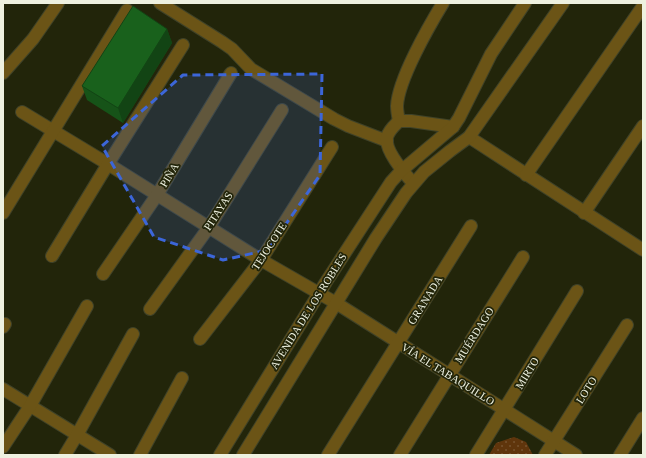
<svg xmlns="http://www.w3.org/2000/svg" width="646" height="458" font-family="'Times New Roman',serif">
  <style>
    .park { fill: url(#park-dots) }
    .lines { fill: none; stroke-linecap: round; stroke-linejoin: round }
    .minor-casing { stroke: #3f4228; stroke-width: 14 }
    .minor { stroke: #6b5416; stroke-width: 12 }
    .wall { fill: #165318 }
    .shaded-wall { fill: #124414 }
    .building { fill: #19611c; stroke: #124414 }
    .marked { fill: #3c66d9; fill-opacity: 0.2; stroke: #3c66d9; stroke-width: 3; stroke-dasharray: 8 5; stroke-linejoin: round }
    .labels { text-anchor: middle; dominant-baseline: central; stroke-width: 3.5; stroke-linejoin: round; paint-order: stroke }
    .street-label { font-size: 11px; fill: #eef1e0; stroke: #22250a }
  </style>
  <defs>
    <pattern id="park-dots" width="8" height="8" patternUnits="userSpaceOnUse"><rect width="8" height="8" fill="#5f350c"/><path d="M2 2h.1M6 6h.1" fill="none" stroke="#76532f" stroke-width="1.8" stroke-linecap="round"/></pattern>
  </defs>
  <rect width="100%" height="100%" fill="#22250a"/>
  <path class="park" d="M 514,437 L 526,442 L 533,455 L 489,455 L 496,443 Z"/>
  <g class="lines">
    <defs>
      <g id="minor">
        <path d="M 160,3 L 222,42 L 232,49 L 251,69 L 334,119 L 348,126 L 387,141"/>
        <path d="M 3,73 L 33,39 L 58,3"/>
        <path d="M 22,112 L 108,164 L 261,260 L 336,303 L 576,455"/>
        <path d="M 399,121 C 398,116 397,111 397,106 C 398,80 429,26 443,3"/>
        <path d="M 469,137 L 643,250"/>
        <path d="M 526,175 L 643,6"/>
        <path d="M 413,183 C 405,174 384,150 387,137 C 389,130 394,126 399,121 L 411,121 L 453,127"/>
        <path d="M 3,213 L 127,10"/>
        <path d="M 584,213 L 643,126"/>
        <path d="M 52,256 L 108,164 L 183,45"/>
        <path d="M 103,274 L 157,195 L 231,73"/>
        <path d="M 150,309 L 209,227 L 282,110"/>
        <path d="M 3,327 L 5,324"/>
        <path d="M 200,339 L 261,260 L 332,147"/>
        <path d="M 3,389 L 110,455"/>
        <path d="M 3,447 L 30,406 L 87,306"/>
        <path d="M 65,455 L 77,435 L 133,334"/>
        <path d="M 140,455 L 182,378"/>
        <path d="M 220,455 L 326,282 L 391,182 L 401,171 L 453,127 L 459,118 L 491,54 L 525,3"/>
        <path d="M 243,455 L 376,238 L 406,193 L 424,172 L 450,151 L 469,137 L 563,3"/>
        <path d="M 328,455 L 471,226"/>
        <path d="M 400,455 L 523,257"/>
        <path d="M 476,455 L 577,291"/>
        <path d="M 545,455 L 627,325"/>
        <path d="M 620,455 L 643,418"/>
      </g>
    </defs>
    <use href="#minor" class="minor-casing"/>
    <use href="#minor" class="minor"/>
  </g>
  <path class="wall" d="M 167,29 L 172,43 L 123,123 L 87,100 L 82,86 Z"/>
  <path class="shaded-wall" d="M 167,29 L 172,43 L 123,123 L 118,108 Z"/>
  <path class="building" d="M 133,6 L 167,29 L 118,108 L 82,86 Z"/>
  <path class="marked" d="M 322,74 L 320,175 L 268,250 L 223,260 L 154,237 L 102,146 L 183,75 Z"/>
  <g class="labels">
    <g class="street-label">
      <text transform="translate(169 175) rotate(-59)">PIÑA</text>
      <text transform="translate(218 211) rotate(-57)">PITAYAS</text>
      <text transform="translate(269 246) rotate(-57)">TEJOCOTE</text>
      <text transform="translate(425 300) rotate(-58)">GRANADA</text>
      <text transform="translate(308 311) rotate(-58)">AVENIDA DE LOS ROBLES</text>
      <text transform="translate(474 335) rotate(-58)">MUÉRDAGO</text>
      <text transform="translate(527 373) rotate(-59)">MIRTO</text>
      <text transform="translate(448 374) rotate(32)">VÍA EL TABAQUILLO</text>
      <text transform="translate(586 390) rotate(-58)">LOTO</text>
    </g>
  </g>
  <rect width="646" height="458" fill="none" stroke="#eef1e0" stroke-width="8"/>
</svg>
